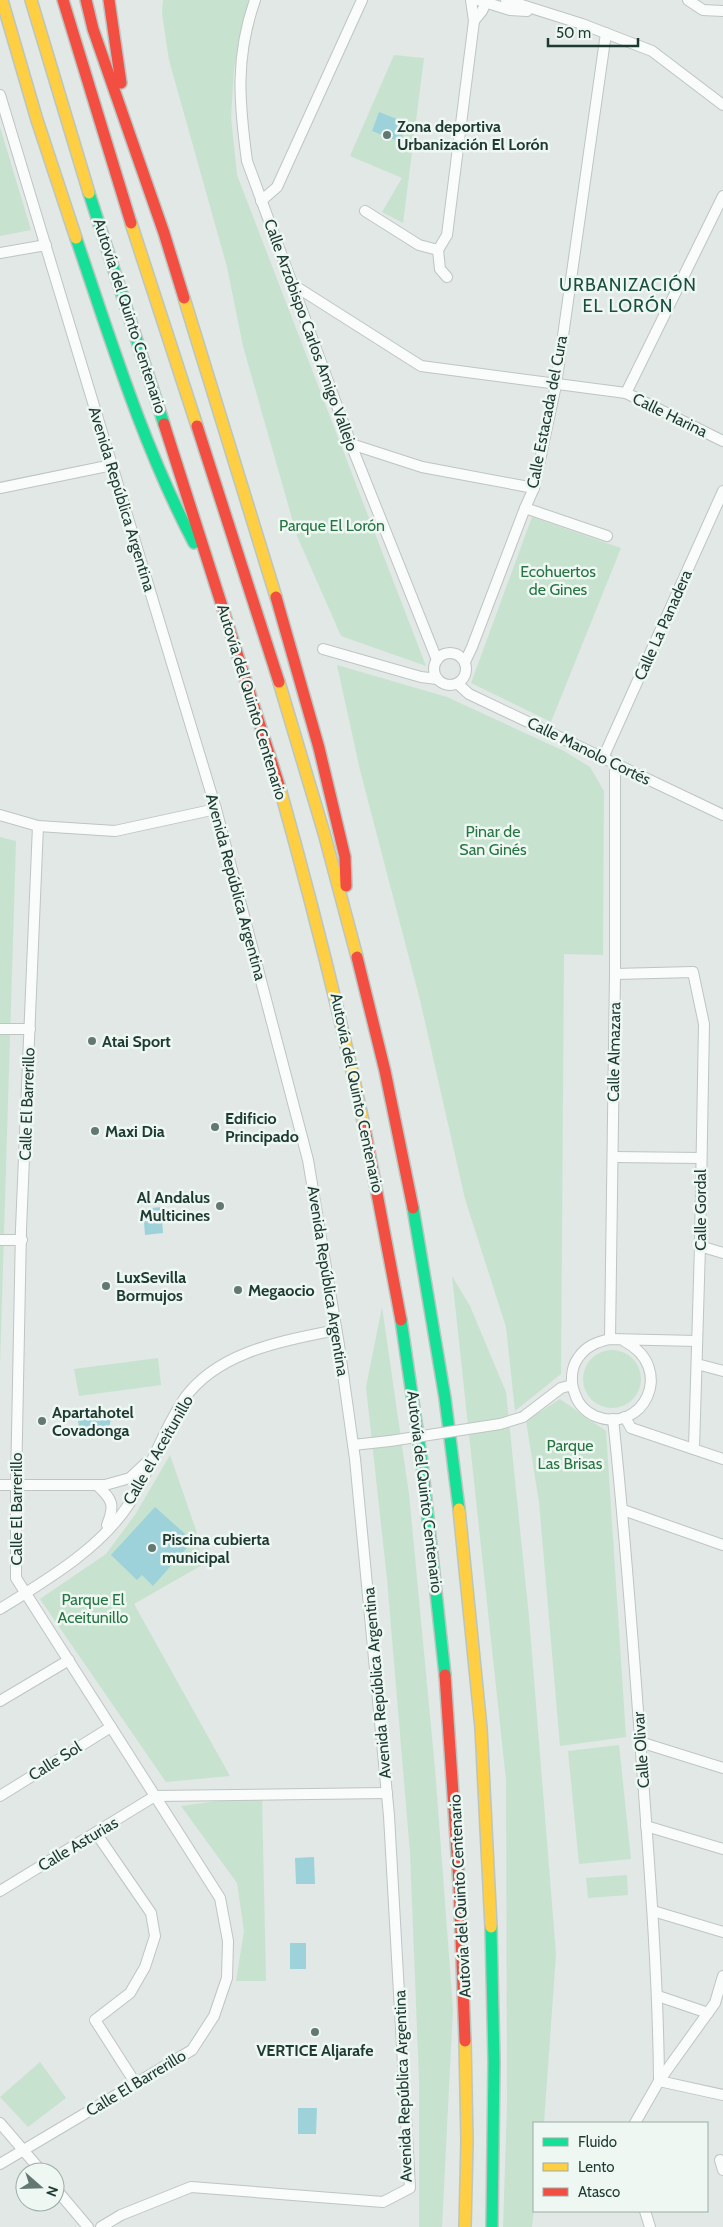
<svg xmlns="http://www.w3.org/2000/svg" width="723" height="2227" font-family="Cabin,sans-serif">
  <style>
    .green { fill: #c8e2d0 }
    .water { fill: #9ed2da }
    .lines { fill: none; stroke-linecap: round; stroke-linejoin: round }
    .street-casing { stroke: #bec5c2; stroke-width: 12 }
    .fast-casing { stroke: #bbc5c1; stroke-width: 14 }
    .slow-casing { stroke: #bbc5c1; stroke-width: 14 }
    .jam-casing { stroke: #bbc5c1; stroke-width: 14 }
    .street { stroke: #fafcfb; stroke-width: 10 }
    .fast { stroke: #16e098; stroke-width: 11 }
    .slow { stroke: #ffcf43; stroke-width: 11 }
    .jam { stroke: #f24e42; stroke-width: 11 }
    .street-bridge-casing { stroke: #bec5c2; stroke-width: 12; stroke-linecap: butt }
    .street-bridge { stroke: #fafcfb; stroke-width: 10 }
    .poi-dot { fill: #627871; stroke: #eef7f2; stroke-width: 2 }
    .labels { text-anchor: middle; dominant-baseline: central; stroke-width: 5; stroke-linejoin: round; paint-order: stroke }
    .poi-label { font-size: 16px; font-weight: bold; fill: #1e3b33; stroke: #eef7f2; text-anchor: start }
    .street-label { font-size: 16px; fill: #1e3b33; stroke: #eef7f2 }
    .park-label { font-size: 16px; fill: #267543; stroke: #eef7f2 }
    .neighbourhood-label { font-size: 18px; letter-spacing: 1px; fill: #194e40; stroke: #eef7f2 }
  </style>
  <rect width="100%" height="100%" fill="#e1e8e5"/>
  <g class="green">
    <path d="M 163,0 L 249,0 L 234,69 L 231,117 L 237,175 L 426,666 L 341,636 L 297,536 L 243,346 L 227,267 L 169,60 L 162,13 Z"/>
    <path d="M 394,55 L 424,58 L 403,223 L 382,212 L 402,178 L 350,156 Z"/>
    <path d="M 0,127 L 31,230 L 0,236 Z"/>
    <path d="M 532,517 L 621,548 L 551,722 L 471,683 Z"/>
    <path d="M 337,665 L 447,697 L 564,751 L 590,767 L 604,791 L 603,955 L 564,954 L 561,1374 L 515,1411 L 506,1327 L 465,1199 L 420,1000 L 360,770 Z"/>
    <path d="M 0,837 L 16,841 L 0,1365 Z"/>
    <path d="M 452,1276 L 470,1306 L 506,1392 L 529,1617 L 556,1954 L 544,2123 L 534,2123 L 534,2209 L 532,2227 L 503,2227 L 507,2105 L 506,1780 Z"/>
    <path d="M 382,1307 L 409,1494 L 435,1769 L 453,2009 L 442,2227 L 419,2227 L 419,2079 L 410,1853 L 387,1579 L 366,1387 Z"/>
    <circle cx="612" cy="1379" r="29"/>
    <path d="M 158,1358 L 161,1385 L 79,1396 L 74,1369 Z"/>
    <path d="M 560,1399 L 606,1431 L 626,1737 L 560,1746 L 539,1502 L 526,1421 Z"/>
    <path d="M 170,1455 L 196,1530 L 202,1565 L 134,1604 L 230,1776 L 166,1782 L 40,1599 L 106,1554 L 135,1515 Z"/>
    <path d="M 619,1745 L 631,1859 L 579,1864 L 568,1751 Z"/>
    <path d="M 262,1795 L 266,1981 L 236,1981 L 244,1931 L 237,1883 L 181,1806 Z"/>
    <path d="M 627,1875 L 628,1895 L 588,1898 L 586,1878 Z"/>
    <path d="M 40,2062 L 66,2098 L 28,2127 L 0,2097 Z"/>
  </g>
  <g class="water">
    <path d="M 379,112 L 407,123 L 400,142 L 372,131 Z"/>
    <path d="M 161,1207 L 163,1233 L 145,1235 L 143,1209 Z"/>
    <path d="M 114,1410 L 107,1434 L 84,1434 L 83,1429 L 79,1428 L 78,1420 L 83,1413 Z"/>
    <path d="M 155,1507 L 193,1541 L 153,1586 L 142,1575 L 137,1580 L 111,1555 Z"/>
    <path d="M 314,1857 L 315,1884 L 296,1884 L 295,1858 Z"/>
    <rect x="290" y="1943" width="16" height="26"/>
    <path d="M 298,2108 L 317,2108 L 316,2134 L 298,2134 Z"/>
  </g>
  <g class="lines">
    <defs>
      <g id="street">
        <path d="M 255,0 C 235,57 239,102 247,161 L 354,452 L 437,660"/>
        <path d="M 478,0 L 510,10 L 527,11"/>
        <path d="M 506,0 L 582,24 L 652,51 L 723,105"/>
        <path d="M 688,0 L 703,10 L 723,11"/>
        <path d="M 474,21 L 482,11 L 486,2"/>
        <path d="M 0,95 L 216,809 L 308,1160 L 339,1345 L 355,1459 L 389,1816 L 410,2188 L 383,2202 L 191,2187 L 121,2215 L 101,2227"/>
        <path d="M 261,201 L 277,187 L 362,0"/>
        <path d="M 365,211 L 419,245 L 438,250 L 447,235 L 474,21 L 471,0"/>
        <path d="M 438,250 L 440,269 L 447,277"/>
        <path d="M 0,253 L 46,245"/>
        <path d="M 295,286 L 421,366 L 626,393 L 723,441"/>
        <path d="M 626,393 L 723,196"/>
        <path d="M 351,444 L 422,467 L 534,488"/>
        <path d="M 0,488 L 112,465"/>
        <path d="M 525,508 L 607,536"/>
        <path d="M 323,649 L 421,677 L 437,679"/>
        <circle cx="450" cy="669" r="16"/>
        <path d="M 465,662 L 472,647 L 525,508 L 534,488 L 556,385 L 606,33"/>
        <path d="M 458,684 L 469,694 L 723,815"/>
        <path d="M 603,758 L 723,491"/>
        <path d="M 0,815 L 38,826 L 115,831 L 216,809"/>
        <path d="M 615,974 L 693,972 L 704,1024 L 700,1246 L 694,1449"/>
        <path d="M 0,1029 L 30,1029"/>
        <path d="M 613,1157 L 701,1158"/>
        <path d="M 0,1240 L 22,1240"/>
        <path d="M 700,1246 L 723,1253"/>
        <path d="M 610,1339 L 615,974 L 615,764"/>
        <path d="M 624,1341 C 677,1368 643,1436 595,1416 C 586,1412 578,1404 575,1394 C 570,1383 571,1368 578,1358 C 586,1346 597,1342 610,1339 L 697,1341"/>
        <path d="M 697,1364 L 723,1371"/>
        <path d="M 523,1417 L 561,1388 L 572,1385"/>
        <path d="M 625,1417 L 631,1428 L 723,1459"/>
        <path d="M 613,1419 C 625,1530 633,1641 641,1752 C 649,1862 658,1971 659,2081"/>
        <path d="M 353,1445 L 390,1441"/>
        <path d="M 0,1485 L 105,1485 L 130,1478 L 146,1463"/>
        <path d="M 97,1485 C 113,1500 115,1505 107,1525"/>
        <path d="M 623,1510 L 723,1545"/>
        <path d="M 0,1609 C 45,1581 100,1549 129,1504 C 150,1471 162,1432 184,1399 C 218,1351 283,1341 336,1330"/>
        <path d="M 0,1701 L 69,1660"/>
        <path d="M 640,1742 L 723,1768"/>
        <path d="M 0,1796 L 111,1727"/>
        <path d="M 155,1796 L 387,1793"/>
        <path d="M 646,1826 L 723,1849"/>
        <path d="M 96,1833 L 151,1913 L 155,1936 L 145,1967 L 130,1993 L 95,2020 L 136,2084"/>
        <path d="M 0,1891 L 155,1796"/>
        <path d="M 653,1911 L 723,1932"/>
        <path d="M 658,1996 L 708,2013"/>
        <path d="M 659,2081 L 723,2095"/>
        <path d="M 0,2123 L 42,2172"/>
        <path d="M 635,2123 L 659,2081 L 715,2003 L 723,1976"/>
        <path d="M 720,2160 L 723,2170"/>
        <path d="M 0,2164 L 192,2050 L 214,2016 L 227,1978 L 228,1941 L 220,1898 L 16,1578 L 16,1485 L 21,1229 L 38,826"/>
        <path d="M 55,2188 L 88,2227"/>
        <path d="M 645,2211 L 650,2227"/>
      </g>
      <g id="fast">
        <path d="M 89,193 L 164,424"/>
        <path d="M 76,238 C 111,341 143,446 194,543"/>
        <path d="M 413,1208 L 445,1398 L 459,1509"/>
        <path d="M 401,1320 L 422,1463 L 445,1675"/>
        <path d="M 491,1927 L 494,2061 L 492,2227"/>
      </g>
      <g id="slow">
        <path d="M 2,0 L 37,120 L 76,238"/>
        <path d="M 31,0 L 89,193"/>
        <path d="M 131,223 L 197,426"/>
        <path d="M 184,298 L 276,597"/>
        <path d="M 279,682 L 324,833 L 357,957"/>
        <path d="M 279,785 C 311,899 340,1014 365,1130"/>
        <path d="M 459,1509 L 481,1728 L 491,1927"/>
        <path d="M 465,2227 L 467,2141 L 465,2041"/>
      </g>
      <g id="jam">
        <path d="M 63,0 L 131,223"/>
        <path d="M 86,0 L 93,29 L 164,233 L 184,298"/>
        <path d="M 109,0 L 121,83"/>
        <path d="M 164,424 L 279,785"/>
        <path d="M 197,426 L 279,682"/>
        <path d="M 276,597 L 319,748 L 345,857 L 346,886"/>
        <path d="M 357,957 L 385,1071 L 413,1208"/>
        <path d="M 365,1130 L 401,1320"/>
        <path d="M 445,1675 L 459,1883 L 465,2041"/>
      </g>
    </defs>
    <use href="#street" class="street-casing"/>
    <use href="#fast" class="fast-casing"/>
    <use href="#slow" class="slow-casing"/>
    <use href="#jam" class="jam-casing"/>
    <use href="#street" class="street"/>
    <use href="#fast" class="fast"/>
    <use href="#slow" class="slow"/>
    <use href="#jam" class="jam"/>
    <defs>
      <path id="street-bridge" d="M 390,1441 L 500,1424 L 523,1417"/>
    </defs>
    <use href="#street-bridge" class="street-bridge-casing"/>
    <use href="#street-bridge" class="street-bridge"/>
  </g>
  <g class="poi-dot">
    <circle cx="387" cy="135" r="5"/>
    <circle cx="92" cy="1041" r="5"/>
    <circle cx="215" cy="1127" r="5"/>
    <circle cx="95" cy="1131" r="5"/>
    <circle cx="220" cy="1206" r="5"/>
    <circle cx="106" cy="1286" r="5"/>
    <circle cx="238" cy="1290" r="5"/>
    <circle cx="42" cy="1421" r="5"/>
    <circle cx="152" cy="1548" r="5"/>
    <circle cx="315" cy="2032" r="5"/>
  </g>
  <g class="labels">
    <g class="poi-label">
      <text x="397" y="126">Zona deportiva<tspan x="397" dy="18">Urbanización El Lorón</tspan></text>
      <text x="102" y="1041">Atai Sport</text>
      <text x="225" y="1118">Edificio<tspan x="225" dy="18">Principado</tspan></text>
      <text x="105" y="1131">Maxi Dia</text>
      <text x="210" y="1197" text-anchor="end">Al Andalus<tspan x="210" dy="18">Multicines</tspan></text>
      <text x="116" y="1277">LuxSevilla<tspan x="116" dy="18">Bormujos</tspan></text>
      <text x="248" y="1290">Megaocio</text>
      <text x="52" y="1412">Apartahotel<tspan x="52" dy="18">Covadonga</tspan></text>
      <text x="162" y="1539">Piscina cubierta<tspan x="162" dy="18">municipal</tspan></text>
      <text x="315" y="2050" text-anchor="middle">VERTICE Aljarafe</text>
    </g>
    <g class="street-label">
      <text transform="translate(130 316) rotate(72)">Autovía del Quinto Centenario</text>
      <text transform="translate(311 335) rotate(70)">Calle Arzobispo Carlos Amigo Vallejo</text>
      <text transform="translate(547 412) rotate(-79)">Calle Estacada del Cura</text>
      <text transform="translate(670 415) rotate(26)">Calle Harina</text>
      <text transform="translate(122 499) rotate(73)">Avenida República Argentina</text>
      <text transform="translate(663 625) rotate(-66)">Calle La Panadera</text>
      <text transform="translate(252 702) rotate(73)">Autovía del Quinto Centenario</text>
      <text transform="translate(589 751) rotate(26)">Calle Manolo Cortés</text>
      <text transform="translate(236 887) rotate(75)">Avenida República Argentina</text>
      <text transform="translate(614 1052) rotate(-89)">Calle Almazara</text>
      <text transform="translate(357 1093) rotate(78)">Autovía del Quinto Centenario</text>
      <text transform="translate(27 1104) rotate(-88)">Calle El Barrerillo</text>
      <text transform="translate(700 1210) rotate(-90)">Calle Gordal</text>
      <text transform="translate(328 1281) rotate(81)">Avenida República Argentina</text>
      <text transform="translate(158 1450) rotate(-60)">Calle el Aceitunillo</text>
      <text transform="translate(425 1492) rotate(83)">Autovía del Quinto Centenario</text>
      <text transform="translate(16 1509) rotate(-90)">Calle El Barrerillo</text>
      <text transform="translate(377 1683) rotate(-95)">Avenida República Argentina</text>
      <text transform="translate(641 1750) rotate(-94)">Calle Olivar</text>
      <text transform="translate(55 1761) rotate(-32)">Calle Sol</text>
      <text transform="translate(78 1844) rotate(-31)">Calle Asturias</text>
      <text transform="translate(460 1896) rotate(-93)">Autovía del Quinto Centenario</text>
      <text transform="translate(136 2083) rotate(-31)">Calle El Barrerillo</text>
      <text transform="translate(403 2086) rotate(-92)">Avenida República Argentina</text>
    </g>
    <g class="park-label">
      <text x="332" y="525">Parque El Lorón</text>
      <text x="558" y="571">Ecohuertos<tspan x="558" dy="18">de Gines</tspan></text>
      <text x="493" y="831">Pinar de<tspan x="493" dy="18">San Ginés</tspan></text>
      <text x="570" y="1445">Parque<tspan x="570" dy="18">Las Brisas</tspan></text>
      <text x="93" y="1599">Parque El<tspan x="93" dy="18">Aceitunillo</tspan></text>
    </g>
    <g class="neighbourhood-label">
      <text x="628" y="285">URBANIZACIÓN<tspan x="628" dy="21">EL LORÓN</tspan></text>
    </g>
  </g>
  <rect x="533" y="2122" width="175" height="90" fill="#eef7f2" stroke="#9baca6"/>
  <rect x="543" y="2138" width="25" height="8" fill="#16e098" stroke="#9baca6"/>
  <text x="578" y="2147" font-size="15" fill="#1e3b33">Fluido</text>
  <rect x="543" y="2163" width="25" height="8" fill="#ffcf43" stroke="#9baca6"/>
  <text x="578" y="2172" font-size="15" fill="#1e3b33">Lento</text>
  <rect x="543" y="2188" width="25" height="8" fill="#f24e42" stroke="#9baca6"/>
  <text x="578" y="2197" font-size="15" fill="#1e3b33">Atasco</text>
  <g transform="translate(40 2187) rotate(110)"><circle r="24" fill="#eef7f2" stroke="#9baca6"/>
  <path d="M0-4L9 19L0 12L-9 19Z" fill="#627871"/>
  <text y="-8" font-size="14" font-weight="bold" text-anchor="middle" fill="#1e3b33">N</text>
  </g>
  <path d="M548 38v8h90v-8" fill="none" stroke="#1e3b33" stroke-width="2.5"/>
  <text x="556" y="38" font-size="15" fill="#1e3b33" stroke="#eef7f2" stroke-width="4" paint-order="stroke">50 m</text>
</svg>
